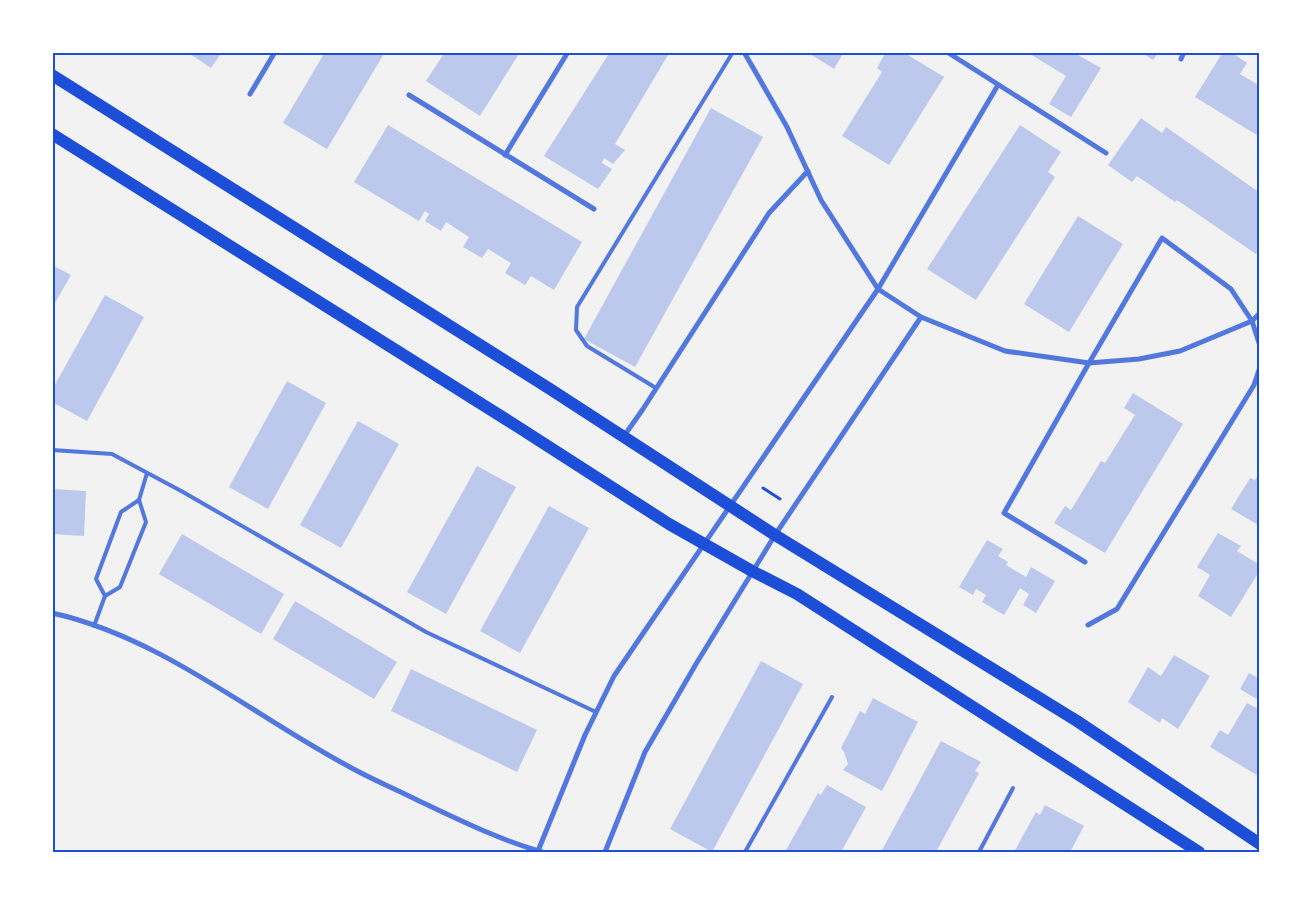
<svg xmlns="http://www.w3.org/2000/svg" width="1312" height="905" font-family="Montserrat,sans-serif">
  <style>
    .building { fill: #bdc9ec }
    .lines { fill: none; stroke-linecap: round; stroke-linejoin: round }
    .path { stroke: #1d4ed8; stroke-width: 3 }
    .service { stroke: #5277de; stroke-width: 4 }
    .minor { stroke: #5277de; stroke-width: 5 }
    .primary { stroke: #1d4ed8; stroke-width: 12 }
    .neatline { fill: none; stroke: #1d4ed8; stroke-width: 2 }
  </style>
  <rect width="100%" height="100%" fill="#f2f2f2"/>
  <g class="building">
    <path d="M 187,52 L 222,52 L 211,68 Z"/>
    <path d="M 325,52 L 385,52 L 327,149 L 283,123 Z"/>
    <path d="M 445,52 L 520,52 L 480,116 L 426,81 Z"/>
    <path d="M 610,52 L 664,52 L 668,55 L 615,144 L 625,150 L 613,164 L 604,158 L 602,163 L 612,169 L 598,189 L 544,156 Z"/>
    <path d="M 807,52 L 844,52 L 834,69 Z"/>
    <path d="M 886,52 L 903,52 L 944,77 L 889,165 L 842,136 L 882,72 L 877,68 Z"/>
    <path d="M 1027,52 L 1080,52 L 1078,55 L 1101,68 L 1071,117 L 1049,104 L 1066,76 Z"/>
    <path d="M 1141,52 L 1159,52 L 1153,60 Z"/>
    <path d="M 1223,52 L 1231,52 L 1247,63 L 1240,74 L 1260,86 L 1260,137 L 1195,97 Z"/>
    <path d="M 711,108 L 763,137 L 635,367 L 584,339 Z"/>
    <path d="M 1141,118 L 1162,133 L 1166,127 L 1260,193 L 1260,249 L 1256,254 L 1177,200 L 1175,202 L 1137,176 L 1132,182 L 1108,165 Z"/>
    <path d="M 388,125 L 582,242 L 554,290 L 531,276 L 525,285 L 505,273 L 511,263 L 488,249 L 482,258 L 463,247 L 469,237 L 446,222 L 441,231 L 425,221 L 429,214 L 425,211 L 419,221 L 354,182 Z"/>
    <path d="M 1020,125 L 1061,152 L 1048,172 L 1055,177 L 976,300 L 927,269 Z"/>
    <path d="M 1078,216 L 1123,244 L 1069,332 L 1024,304 Z"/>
    <path d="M 52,265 L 71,275 L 52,308 Z"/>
    <path d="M 105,295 L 144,317 L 87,421 L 52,402 L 52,390 Z"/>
    <path d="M 287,381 L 326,403 L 268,509 L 229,487 Z"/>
    <path d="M 1133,393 L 1183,424 L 1105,553 L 1054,523 L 1065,506 L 1071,510 L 1101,461 L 1105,463 L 1135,415 L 1124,408 Z"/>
    <path d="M 358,421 L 399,444 L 341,548 L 300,525 Z"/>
    <path d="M 477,466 L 516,487 L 446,614 L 407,592 Z"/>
    <path d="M 1260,473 L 1260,526 L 1231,509 L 1250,478 L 1255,480 Z"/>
    <path d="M 52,489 L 86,491 L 84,536 L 52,534 Z"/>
    <path d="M 549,506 L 589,528 L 520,653 L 480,631 Z"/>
    <path d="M 1218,533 L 1241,546 L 1237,551 L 1260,565 L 1260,570 L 1231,617 L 1198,596 L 1210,575 L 1197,567 Z"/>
    <path d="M 182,534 L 284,594 L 261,634 L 159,574 Z"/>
    <path d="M 987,540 L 1003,549 L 998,556 L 1008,562 L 1006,565 L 1026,577 L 1031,567 L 1055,581 L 1036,613 L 1023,605 L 1029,594 L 1020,588 L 1004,615 L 982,602 L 986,595 L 976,589 L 973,595 L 959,587 Z"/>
    <path d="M 295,601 L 397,662 L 374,699 L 273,639 Z"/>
    <path d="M 1174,655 L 1210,676 L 1178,729 L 1162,718 L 1160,723 L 1128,702 L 1148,667 L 1161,676 Z"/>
    <path d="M 761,661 L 803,684 L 712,852 L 670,829 Z"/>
    <path d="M 411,669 L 537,730 L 517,772 L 391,711 Z"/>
    <path d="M 1249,673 L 1260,679 L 1260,701 L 1240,689 Z"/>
    <path d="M 873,698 L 918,722 L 882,791 L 843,770 L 848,764 L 844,752 L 841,748 L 860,711 L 865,714 Z"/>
    <path d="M 1247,703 L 1260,710 L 1260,777 L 1210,747 L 1220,730 L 1228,735 Z"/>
    <path d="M 941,741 L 981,762 L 975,771 L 979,773 L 936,852 L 881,852 Z"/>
    <path d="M 827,785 L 866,807 L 841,852 L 785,852 L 818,793 L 821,795 Z"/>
    <path d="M 1045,805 L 1084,826 L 1070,852 L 1014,852 L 1036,812 L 1040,815 Z"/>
  </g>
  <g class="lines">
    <path class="path" d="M 763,488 L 780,499"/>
    <g class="service">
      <path d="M 656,388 L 587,346 L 576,330 L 577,307 L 733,52"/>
      <path d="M 52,450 L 112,454 L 183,492 L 426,632 L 596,712"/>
      <path d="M 105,596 L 96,579 L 121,512 L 139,500"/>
      <path d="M 94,626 L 105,596 L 120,587 L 146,522 L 139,500 L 147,473"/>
      <path d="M 745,852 L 832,697"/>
      <path d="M 979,852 L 1013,788"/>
    </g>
    <g class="minor">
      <path d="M 744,52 L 787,127 L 821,200 L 878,289 L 921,317 L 1005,351 L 1089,363 L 1139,359 L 1180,351 L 1252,321 L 1260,313"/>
      <path d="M 947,52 L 1106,153"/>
      <path d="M 1181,59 L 1184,52"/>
      <path d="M 250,94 L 275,52"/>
      <path d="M 409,95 L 594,209"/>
      <path d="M 505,155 L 568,52"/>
      <path d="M 624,436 L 643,409 L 769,213 L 808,171"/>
      <path d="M 1085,562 L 1004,513 L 1089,363 L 1162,238 L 1231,289 L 1252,321 L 1260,346"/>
      <path d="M 52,613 C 161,637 252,715 348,766 C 369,778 391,787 413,798 C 455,818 497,839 542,852"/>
      <path d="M 1088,625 L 1117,609 L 1254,385 L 1260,367"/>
      <path d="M 538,851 L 585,735 L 614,676 L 878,289 L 998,85"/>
      <path d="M 605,852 L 645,752 L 696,664 L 775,535 L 921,317"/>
    </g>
    <g class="primary">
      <path d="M 52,75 L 550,389 L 775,535 L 1077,721 L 1260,844"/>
      <path d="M 52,134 L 515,425 L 669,524 L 752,571 L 797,594 L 1199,852"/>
    </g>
  </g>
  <rect width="1312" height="905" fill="none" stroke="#ffffff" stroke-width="108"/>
  <rect x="54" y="54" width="1204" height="797" class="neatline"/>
</svg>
